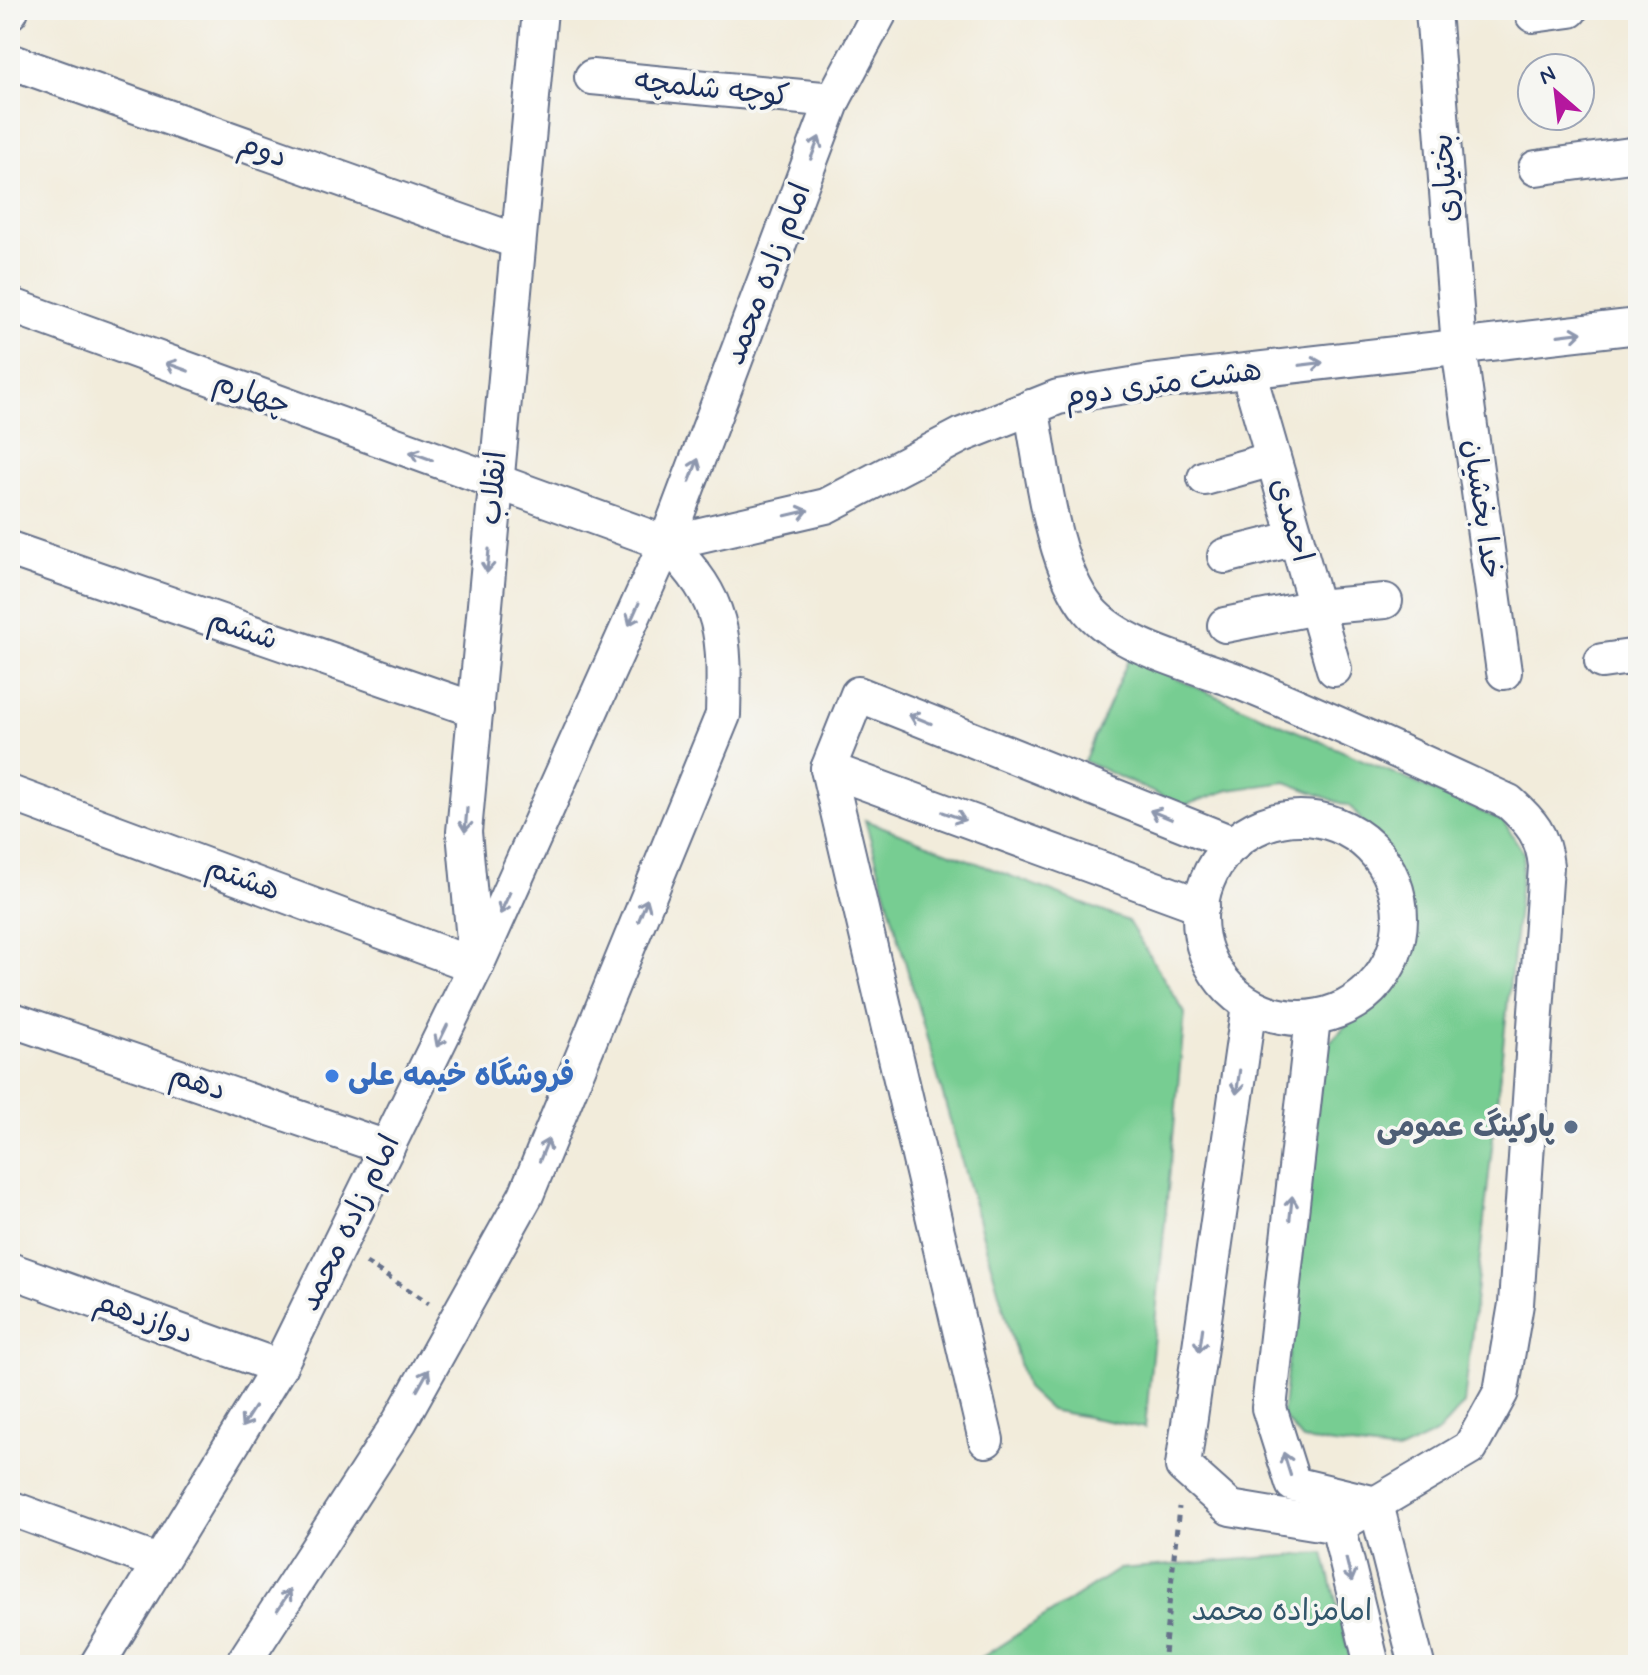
<svg xmlns="http://www.w3.org/2000/svg" width="1648" height="1675" font-family="Mynerve,'Playpen Sans Arabic',sans-serif">
  <style>
    .green { fill: #77cd92; stroke: #497e78; stroke-width: 2 }
    .lines { fill: none; stroke-linecap: round; stroke-linejoin: round }
    .minor-casing { stroke: #66718a; stroke-width: 38 }
    .path { stroke: #66718a; stroke-width: 5; stroke-dasharray: 6 6; stroke-linecap: butt }
    .minor { stroke: #fff; stroke-width: 34 }
    .oneway { stroke: #8d97ae }
    .shop-dot { fill: #3f7fe0; stroke: #f6f6f2; stroke-width: 3 }
    .service-dot { fill: #5c6f8a; stroke: #f6f6f2; stroke-width: 3 }
    .labels { text-anchor: middle; dominant-baseline: central; stroke-width: 7; stroke-linejoin: round; paint-order: stroke }
    .street-label { font-size: 30px; fill: #1b2f5e; stroke: #f6f6f2 }
    .shop-label { font-size: 30px; font-weight: bold; fill: #366cbe; stroke: #f6f6f2; text-anchor: start }
    .service-label { font-size: 30px; font-weight: bold; fill: #4e5e75; stroke: #f6f6f2; text-anchor: end }
    .park-label { font-size: 30px; fill: #32566b; stroke: #f6f6f2 }
  </style>
  <rect width="100%" height="100%" fill="#f6f6f2"/>
  <filter id="ink" filterUnits="userSpaceOnUse"><feTurbulence type="fractalNoise" baseFrequency=".0125" numOctaves="2"/><feDisplacementMap in="SourceGraphic" scale="16" xChannelSelector="R" yChannelSelector="G"/><feConvolveMatrix kernelMatrix="1 2 1 2 8 2 1 2 1" color-interpolation-filters="sRGB"/></filter>
  <filter id="wash" filterUnits="userSpaceOnUse"><feTurbulence type="fractalNoise" baseFrequency=".006" numOctaves="4" result="noise"/><feDisplacementMap in="SourceGraphic" scale="32" xChannelSelector="R" yChannelSelector="G"/><feGaussianBlur stdDeviation="1.8" result="paint"/><feColorMatrix in="noise" values="0 0 0 0 0 0 0 0 0 0 0 0 0 0 0 0 0 1.4 0 .05"/><feComposite in="paint" operator="in"/></filter>
  <g filter="url(#wash)">
    <rect width="100%" height="100%" fill="#f2ecdb"/>
    <g class="green">
      <path d="M 1129,658 L 1503,821 L 1524,853 L 1464,1404 L 1438,1433 L 1398,1452 L 1303,1440 L 1282,1416 L 1324,1048 L 1398,971 L 1411,916 L 1391,859 L 1351,807 L 1286,782 L 1229,790 L 1183,806 L 1084,761 Z"/>
      <path d="M 865,820 L 1128,921 L 1185,1013 L 1145,1428 L 1050,1410 L 1026,1388 Z"/>
      <path d="M 1324,1553 L 1352,1665 L 970,1665 L 1119,1569 Z"/>
    </g>
  </g>
  <g filter="url(#ink)">
    <g class="lines">
      <defs>
        <g id="minor">
          <path d="M 1433,10 L 1459,347 L 1504,672"/>
          <path d="M 10,12 L 11,10"/>
          <path d="M 1533,15 L 1570,10"/>
          <path d="M 10,61 L 516,241"/>
          <path d="M 592,77 L 833,100"/>
          <path d="M 1536,168 L 1638,154"/>
          <path d="M 10,305 L 666,543 C 726,601 725,636 723,715 L 526,1195 L 400,1421 L 242,1665"/>
          <path d="M 1248,371 L 1334,669"/>
          <path d="M 1031,407 C 1043,467 1050,562 1089,610 C 1121,648 1197,665 1242,683 C 1332,720 1420,761 1509,802 C 1531,822 1543,835 1546,866 L 1516,1304 L 1501,1392 L 1470,1448 L 1338,1526"/>
          <path d="M 1205,478 L 1273,459"/>
          <path d="M 666,543 L 826,506 L 962,435 L 1058,397 L 1150,382 L 1638,326"/>
          <path d="M 10,549 L 476,710"/>
          <path d="M 1225,556 L 1296,538"/>
          <path d="M 1225,625 L 1316,607 L 1385,601"/>
          <path d="M 1602,661 L 1638,656"/>
          <path d="M 828,769 L 1202,906"/>
          <path d="M 10,793 L 476,966"/>
          <circle cx="1300" cy="918" r="100"/>
          <path d="M 476,962 L 464,832 L 540,10"/>
          <path d="M 1249,1005 L 1183,1466 L 1230,1508 L 1338,1526 L 1372,1665"/>
          <path d="M 1313,1018 L 1269,1408 L 1293,1484 L 1376,1504"/>
          <path d="M 10,1019 L 387,1148"/>
          <path d="M 10,1270 L 279,1367"/>
          <path d="M 986,1440 L 828,769 L 858,694 L 1234,844"/>
          <path d="M 1376,1504 L 1417,1665"/>
          <path d="M 10,1508 L 158,1562"/>
          <path d="M 97,1665 L 279,1367 L 476,966 L 666,543 L 833,100 L 881,10"/>
        </g>
      </defs>
      <use href="#minor" class="minor-casing"/>
      <g class="path">
        <path d="M 366,1263 L 429,1303"/>
        <path d="M 1163,1665 L 1179,1507"/>
      </g>
      <use href="#minor" class="minor"/>
    </g>
    <defs><path id="oneway-shaft" d="M-6 0H5M1.5-3L5.5 0L1.5 3" fill="none" stroke-width="1.6" stroke-linecap="round" stroke-linejoin="round" transform="scale(2)"/></defs>
    <g class="oneway">
      <use href="#oneway-shaft" transform="translate(815 148) rotate(-69)"/>
      <use href="#oneway-shaft" transform="translate(1570 334) rotate(-7)"/>
      <use href="#oneway-shaft" transform="translate(1311 364) rotate(-7)"/>
      <use href="#oneway-shaft" transform="translate(177 367) rotate(-160)"/>
      <use href="#oneway-shaft" transform="translate(421 456) rotate(-160)"/>
      <use href="#oneway-shaft" transform="translate(694 470) rotate(-69)"/>
      <use href="#oneway-shaft" transform="translate(797 513) rotate(-13)"/>
      <use href="#oneway-shaft" transform="translate(488 561) rotate(95)"/>
      <use href="#oneway-shaft" transform="translate(634 614) rotate(114)"/>
      <use href="#oneway-shaft" transform="translate(920 719) rotate(-158)"/>
      <use href="#oneway-shaft" transform="translate(1161 815) rotate(-158)"/>
      <use href="#oneway-shaft" transform="translate(954 816) rotate(20)"/>
      <use href="#oneway-shaft" transform="translate(466 820) rotate(95)"/>
      <use href="#oneway-shaft" transform="translate(505 903) rotate(114)"/>
      <use href="#oneway-shaft" transform="translate(643 910) rotate(-68)"/>
      <use href="#oneway-shaft" transform="translate(442 1036) rotate(116)"/>
      <use href="#oneway-shaft" transform="translate(1238 1082) rotate(98)"/>
      <use href="#oneway-shaft" transform="translate(544 1150) rotate(-68)"/>
      <use href="#oneway-shaft" transform="translate(1291 1208) rotate(-84)"/>
      <use href="#oneway-shaft" transform="translate(1201 1340) rotate(98)"/>
      <use href="#oneway-shaft" transform="translate(423 1380) rotate(-61)"/>
      <use href="#oneway-shaft" transform="translate(248 1417) rotate(122)"/>
      <use href="#oneway-shaft" transform="translate(1287 1464) rotate(-107)"/>
      <use href="#oneway-shaft" transform="translate(1349 1570) rotate(76)"/>
      <use href="#oneway-shaft" transform="translate(284 1600) rotate(-57)"/>
    </g>
  </g>
  <circle class="shop-dot" cx="332" cy="1076" r="8"/>
  <circle class="service-dot" cx="1571" cy="1127" r="8"/>
  <g class="labels">
    <g class="street-label">
      <text transform="translate(712 89) rotate(6)">کوچه شلمچه</text>
      <text transform="translate(263 151) rotate(20)">دوم</text>
      <text transform="translate(1446 178) rotate(-94)">بختیاری</text>
      <text transform="translate(768 274) rotate(-69)">امام زاده محمد</text>
      <text transform="translate(1163 384) rotate(-8)">هشت متری دوم</text>
      <text transform="translate(252 394) rotate(20)">چهارم</text>
      <text transform="translate(494 488) rotate(-85)">انقلاب</text>
      <text transform="translate(1482 509) rotate(82)">خدا بخشیان</text>
      <text transform="translate(1291 520) rotate(74)">احمدی</text>
      <text transform="translate(243 630) rotate(19)">ششم</text>
      <text transform="translate(243 879) rotate(20)">هشتم</text>
      <text transform="translate(198 1083) rotate(19)">دهم</text>
      <text transform="translate(350 1223) rotate(-64)">امام زاده محمد</text>
      <text transform="translate(144 1318) rotate(20)">دوازدهم</text>
    </g>
    <g class="shop-label">
      <text x="348" y="1076">فروشگاه خیمه علی</text>
    </g>
    <g class="service-label">
      <text x="1555" y="1127">پارکینگ عمومی</text>
    </g>
    <g class="park-label">
      <text x="1282" y="1611">امامزاده محمد</text>
    </g>
  </g>
  <rect width="1648" height="1675" fill="none" stroke="#f6f6f2" stroke-width="40"/>
  <g transform="translate(1556 92) rotate(332)"><circle r="38" fill="#f6f6f2" stroke="#9ea6b7" stroke-width="2"/>
  <path d="M0-6L14 30L0 20L-14 30Z" fill="#b5179e"/>
  <text y="-12" font-size="22" font-weight="bold" text-anchor="middle" fill="#1b2f5e">N</text>
  </g>
</svg>
